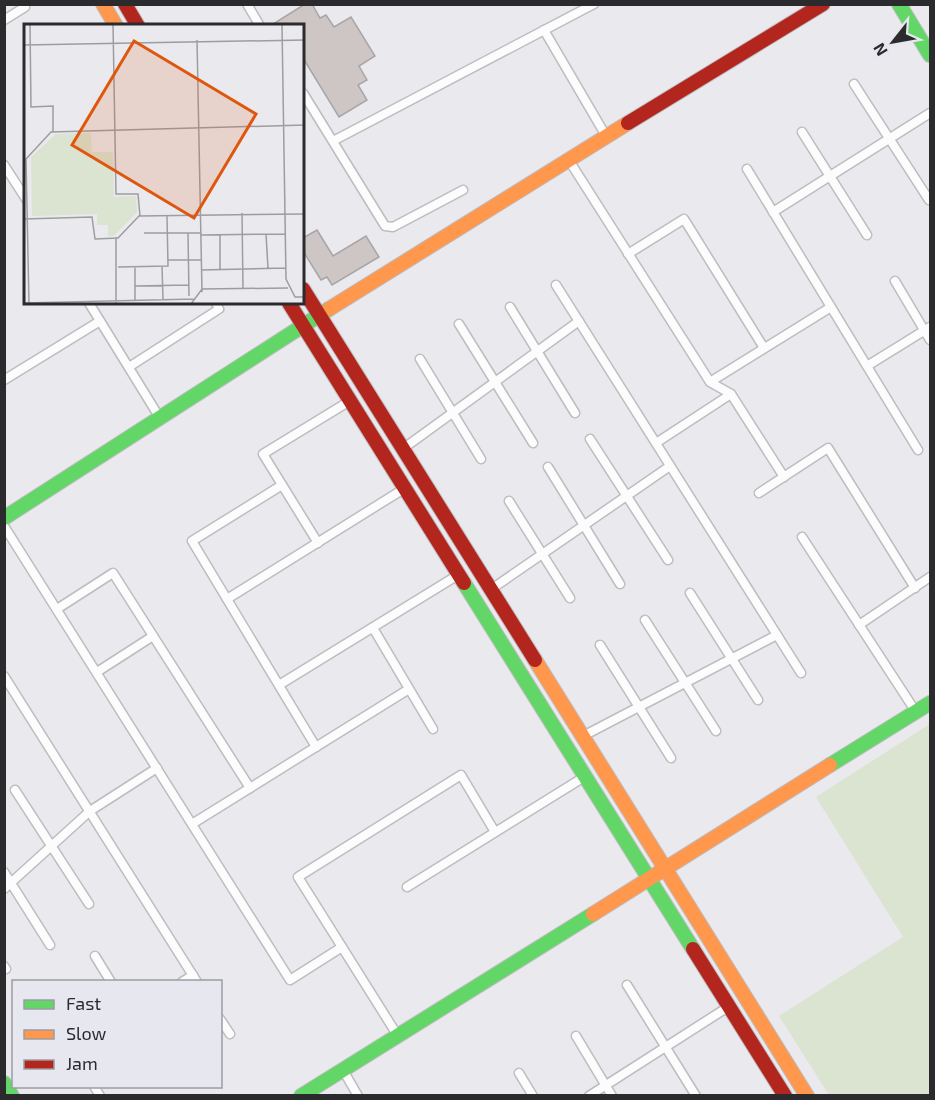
<svg xmlns="http://www.w3.org/2000/svg" width="935" height="1100" font-family="'Exo 2',sans-serif">
  <style>
    .green { fill: #dae4d0 }
    .building { fill: #cec5c5; stroke: #a7a5a8; stroke-width: 1.5 }
    .lines { fill: none; stroke-linecap: round; stroke-linejoin: round }
    .lane-casing { stroke: #bdbdc1; stroke-width: 11 }
    .fast-casing { stroke: #bdbdc1; stroke-width: 16 }
    .slow-casing { stroke: #bdbdc1; stroke-width: 16 }
    .jam-casing { stroke: #bdbdc1; stroke-width: 16 }
    .lane { stroke: #fcfcfc; stroke-width: 8 }
    .fast { stroke: #63d668; stroke-width: 14 }
    .slow { stroke: #ff974d; stroke-width: 14 }
    .jam { stroke: #b3261e; stroke-width: 14 }
    .inset-road { fill: none; stroke: #9d9da1; stroke-width: 1.5 }
    .view { fill: #df570e; fill-opacity: 0.15; stroke: #df570e; stroke-width: 3 }
    .inset-edge { fill: none; stroke: #2b2b2e; stroke-width: 3 }
  </style>
  <rect width="100%" height="100%" fill="#e9e9ee"/>
  <path class="green" d="M 930,724 L 930,1095 L 829,1095 L 779,1016 L 903,937 L 816,797 Z"/>
  <g class="building">
    <path d="M 305,4 L 312,4 L 320,18 L 326,15 L 334,27 L 351,17 L 375,56 L 359,66 L 367,80 L 358,85 L 367,100 L 339,117 L 303,58 L 303,26 L 270,26 Z"/>
    <path d="M 317,230 L 333,256 L 366,236 L 379,257 L 332,285 L 327,277 L 321,280 L 303,251 L 303,238 Z"/>
  </g>
  <g class="lines">
    <defs>
      <g id="lane">
        <path d="M 247,4 L 260,26"/>
        <path d="M 4,20 L 25,7 L 23,4"/>
        <path d="M 544,30 L 606,136"/>
        <path d="M 854,84 L 929,200"/>
        <path d="M 303,93 L 385,226 L 393,227 L 463,190"/>
        <path d="M 802,132 L 867,235"/>
        <path d="M 333,141 L 594,4"/>
        <path d="M 570,162 L 710,382 L 731,394 L 784,477"/>
        <path d="M 4,165 L 26,199"/>
        <path d="M 747,169 L 918,450"/>
        <path d="M 773,212 L 930,113"/>
        <path d="M 628,254 L 684,219 L 764,348"/>
        <path d="M 895,281 L 930,340"/>
        <path d="M 556,285 L 801,673"/>
        <path d="M 89,303 L 158,415"/>
        <path d="M 510,307 L 575,413"/>
        <path d="M 459,324 L 533,443"/>
        <path d="M 420,359 L 481,459"/>
        <path d="M 867,366 L 930,327"/>
        <path d="M 129,367 L 219,309 L 216,303"/>
        <path d="M 4,380 L 100,321"/>
        <path d="M 710,382 L 831,307"/>
        <path d="M 590,439 L 668,560"/>
        <path d="M 656,443 L 731,394"/>
        <path d="M 404,448 L 579,321"/>
        <path d="M 548,467 L 620,584"/>
        <path d="M 282,485 L 192,541 L 316,747"/>
        <path d="M 759,493 L 828,448 L 915,588"/>
        <path d="M 509,501 L 570,598"/>
        <path d="M 4,526 L 290,980 L 342,947"/>
        <path d="M 802,537 L 914,709"/>
        <path d="M 318,543 L 263,454 L 348,402"/>
        <path d="M 493,588 L 670,466"/>
        <path d="M 690,593 L 758,700"/>
        <path d="M 227,599 L 402,490"/>
        <path d="M 57,609 L 113,573 L 250,788"/>
        <path d="M 645,620 L 716,731"/>
        <path d="M 859,625 L 930,577"/>
        <path d="M 373,628 L 433,729"/>
        <path d="M 600,645 L 671,758"/>
        <path d="M 97,672 L 153,636"/>
        <path d="M 4,676 L 197,982"/>
        <path d="M 279,685 L 458,575"/>
        <path d="M 585,735 L 777,635"/>
        <path d="M 15,790 L 89,904"/>
        <path d="M 192,824 L 409,689"/>
        <path d="M 4,872 L 50,945"/>
        <path d="M 407,887 L 584,777"/>
        <path d="M 4,889 L 90,811 L 157,768"/>
        <path d="M 95,956 L 111,982"/>
        <path d="M 4,966 L 6,969"/>
        <path d="M 182,982 L 193,975"/>
        <path d="M 627,985 L 696,1096"/>
        <path d="M 220,1019 L 230,1034"/>
        <path d="M 396,1033 L 298,877 L 461,775 L 495,832"/>
        <path d="M 576,1036 L 612,1096"/>
        <path d="M 343,1070 L 358,1096"/>
        <path d="M 519,1073 L 533,1096"/>
        <path d="M 94,1086 L 100,1096"/>
        <path d="M 589,1096 L 728,1007"/>
      </g>
      <g id="fast">
        <path d="M 899,4 L 930,55"/>
        <path d="M 4,518 L 329,309"/>
        <path d="M 464,583 L 693,949"/>
        <path d="M 830,765 L 930,703"/>
        <path d="M 4,1083 L 12,1096"/>
        <path d="M 301,1096 L 593,914"/>
      </g>
      <g id="slow">
        <path d="M 103,4 L 116,26"/>
        <path d="M 329,309 L 628,123"/>
        <path d="M 535,660 L 807,1096"/>
        <path d="M 593,914 L 830,765"/>
      </g>
      <g id="jam">
        <path d="M 125,4 L 138,26"/>
        <path d="M 628,123 L 823,4"/>
        <path d="M 303,289 L 535,660"/>
        <path d="M 289,303 L 464,583"/>
        <path d="M 693,949 L 785,1096"/>
      </g>
    </defs>
    <use href="#lane" class="lane-casing"/>
    <use href="#fast" class="fast-casing"/>
    <use href="#slow" class="slow-casing"/>
    <use href="#jam" class="jam-casing"/>
    <use href="#lane" class="lane"/>
    <use href="#fast" class="fast"/>
    <use href="#slow" class="slow"/>
    <use href="#jam" class="jam"/>
  </g>
  <g transform="translate(24 24)">
    <rect width="280" height="280" fill="#e9e9ee"/>
    <path d="M 67,109 L 68,128 L 89,128 L 90,173 L 112,172 L 113,188 L 90,212 L 84,212 L 84,201 L 73,201 L 73,190 L 8,192 L 7,133 L 32,110 Z" fill="#dae4d0"/>
    <path class="inset-road" d="M 6,1 L 7,83 L 29,82 L 29,108M 89,1 L 92,170 L 114,170 L 116,192M 258,1 L 262,255 L 271,273 L 281,273M 173,16 L 178,268M 0,21 L 281,16M 218,189 L 219,264M 0,195 L 68,193 L 71,215 L 94,214 L 115,192 L 281,190M 120,209 L 177,209M 164,209 L 165,272M 242,210 L 244,244M 177,211 L 261,210M 196,211 L 196,245M 92,213 L 92,280M 144,236 L 177,236M 138,242 L 139,276M 94,243 L 144,242 L 143,192M 111,243 L 111,276M 177,246 L 262,244M 111,262 L 165,261M 0,279 L 171,275M 5,280 L 2,135 L 27,108 L 281,101M 167,280 L 178,265 L 264,264"/>
    <path class="view" d="M 110,17 L 232,90 L 170,194 L 48,121 Z"/>
    <rect width="280" height="280" class="inset-edge"/>
  </g>
  <rect width="935" height="1100" fill="none" stroke="#2b2b2e" stroke-width="12"/>
  <rect x="12" y="980" width="210" height="108" fill="#e7e7f0" stroke="#9c9ca2" stroke-width="1.5"/>
  <rect x="24" y="1000" width="30" height="9" fill="#63d668" stroke="#9c9ca2" stroke-width="1.5"/>
  <text x="66" y="1010" font-size="18" fill="#2b2b2e">Fast</text>
  <rect x="24" y="1030" width="30" height="9" fill="#ff974d" stroke="#9c9ca2" stroke-width="1.5"/>
  <text x="66" y="1040" font-size="18" fill="#2b2b2e">Slow</text>
  <rect x="24" y="1060" width="30" height="9" fill="#b3261e" stroke="#9c9ca2" stroke-width="1.5"/>
  <text x="66" y="1070" font-size="18" fill="#2b2b2e">Jam</text>
  <g transform="translate(893 42) rotate(239)" stroke="#e7e7f0" stroke-width="4.5" paint-order="stroke">
  <path d="M0-4.5L10 22L0 15L-10 22Z" fill="#2b2b2e"/>
  <text y="-9" font-size="16" font-weight="bold" text-anchor="middle" fill="#2b2b2e">N</text>
  </g>
</svg>
